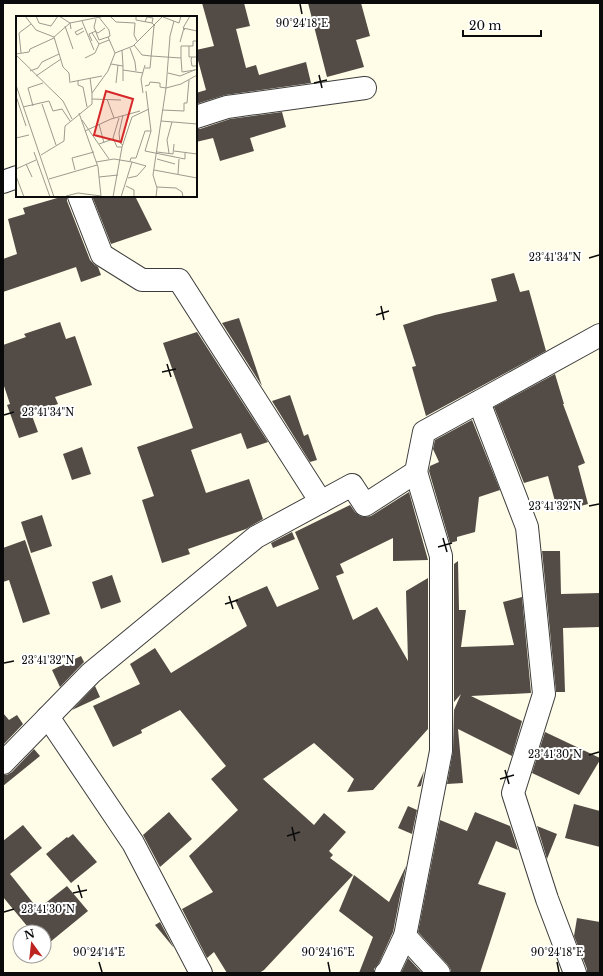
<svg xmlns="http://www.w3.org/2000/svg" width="603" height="976" font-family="'Libre Baskerville',serif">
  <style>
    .building { fill: #534c46 }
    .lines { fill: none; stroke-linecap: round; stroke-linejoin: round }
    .street-casing { stroke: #3d3d3d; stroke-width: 24 }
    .street { stroke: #fff; stroke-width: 22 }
    .ticks { fill: none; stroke: #0a0a0a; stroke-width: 1.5 }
    .inset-road { fill: none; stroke: #9d9b8f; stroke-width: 1 }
    .view { fill: #d62828; fill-opacity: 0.15; stroke: #d62828; stroke-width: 2 }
    .inset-edge { fill: none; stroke: #0a0a0a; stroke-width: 2 }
    .ticks-label { font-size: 10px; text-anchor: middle; fill: #0a0a0a; stroke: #fff; stroke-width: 4; stroke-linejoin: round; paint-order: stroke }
  </style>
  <rect width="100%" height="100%" fill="#fffce7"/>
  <g class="building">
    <path d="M 202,3 L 244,3 L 250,26 L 236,29 L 246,68 L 256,65 L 259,75 L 306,62 L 311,83 L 225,95 L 196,104 L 196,93 L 206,90 L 196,53 L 196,50 L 214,46 Z"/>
    <path d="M 308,3 L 361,3 L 370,36 L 356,40 L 364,67 L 327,77 Z"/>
    <path d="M 282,112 L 286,127 L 250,138 L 254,151 L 220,161 L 213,138 L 196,142 L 196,129 L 200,129 L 230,119 Z"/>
    <path d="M 64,196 L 67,196 L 67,201 L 90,260 L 95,265 L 98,267 L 101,275 L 81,282 L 76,267 L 3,292 L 3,259 L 17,254 L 8,219 L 25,214 L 23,208 Z"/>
    <path d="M 92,196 L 135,196 L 152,230 L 111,244 Z"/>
    <path d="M 514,273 L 520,292 L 529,290 L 546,351 L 426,416 L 412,367 L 416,366 L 403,325 L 435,315 L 497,301 L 491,279 Z"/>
    <path d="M 239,318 L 262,386 L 222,323 Z"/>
    <path d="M 60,322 L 66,339 L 75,336 L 92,385 L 55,397 L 58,404 L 31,413 L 38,432 L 19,438 L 7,405 L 10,404 L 3,383 L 3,345 L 26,337 L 24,334 Z"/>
    <path d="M 197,332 L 268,442 L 247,449 L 241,433 L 191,450 L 206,493 L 249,479 L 263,519 L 246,529 L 188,549 L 190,554 L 162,563 L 142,500 L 154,496 L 137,447 L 193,428 L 163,343 Z"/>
    <path d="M 555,374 L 564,404 L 563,404 L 585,463 L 578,466 L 588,504 L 558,512 L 548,476 L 524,483 L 494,407 Z"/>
    <path d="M 290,395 L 304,436 L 308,434 L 317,460 L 310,462 L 272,401 Z"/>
    <path d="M 472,420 L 500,490 L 479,497 L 475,532 L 457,537 L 457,541 L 450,543 L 429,471 L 430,466 L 439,462 L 433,449 L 435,440 Z"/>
    <path d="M 82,447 L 91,474 L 72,480 L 63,454 Z"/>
    <path d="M 409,492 L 428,560 L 393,561 L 393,538 L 340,564 L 344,573 L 336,576 L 353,620 L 377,607 L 408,661 L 406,591 L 428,578 L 428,729 L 373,790 L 347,792 L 354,779 L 314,743 L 263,779 L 314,825 L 324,813 L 346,832 L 329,851 L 333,855 L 330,858 L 353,875 L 264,970 L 259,973 L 227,973 L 214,952 L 207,958 L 182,909 L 213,892 L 189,856 L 238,810 L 211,779 L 226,766 L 180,710 L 141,730 L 142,733 L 113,747 L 93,706 L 140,684 L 130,664 L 155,648 L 171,673 L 247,626 L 235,600 L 267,586 L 277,607 L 319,589 L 295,532 L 350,505 L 355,512 L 360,516 L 366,517 L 371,516 Z"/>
    <path d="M 42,515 L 52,546 L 31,553 L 21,522 Z"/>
    <path d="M 292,532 L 295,539 L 273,548 L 271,543 Z"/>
    <path d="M 25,540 L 50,614 L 23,623 L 9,580 L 3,582 L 3,548 Z"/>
    <path d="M 542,551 L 560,551 L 561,594 L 600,593 L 600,627 L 563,628 L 565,692 L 556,692 Z"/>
    <path d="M 458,561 L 459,610 L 466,610 L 461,647 L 514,645 L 503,602 L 522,597 L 531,693 L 471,696 L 522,721 L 512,756 L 458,729 L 463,783 L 447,784 L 453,751 L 454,710 L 461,694 L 454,702 L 454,564 Z"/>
    <path d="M 112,575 L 121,602 L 101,609 L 92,582 Z"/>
    <path d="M 81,656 L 84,662 L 60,687 L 52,670 Z"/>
    <path d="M 95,686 L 100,697 L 72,710 Z"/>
    <path d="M 3,713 L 9,720 L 17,715 L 23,724 L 3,745 Z"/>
    <path d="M 545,732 L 600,758 L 600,760 L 579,795 L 532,773 Z"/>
    <path d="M 34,749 L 40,756 L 3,786 L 3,775 L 7,775 L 12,772 Z"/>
    <path d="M 424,771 L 421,786 L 417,787 Z"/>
    <path d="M 574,804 L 600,811 L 600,847 L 565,838 Z"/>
    <path d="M 408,806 L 417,810 L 412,834 L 398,828 Z"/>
    <path d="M 169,812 L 192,839 L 160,867 L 143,835 Z"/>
    <path d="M 475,812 L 510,826 L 518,850 L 496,841 L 478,884 L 506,893 L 480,973 L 451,973 L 451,970 L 448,965 L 418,932 L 440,820 L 467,831 Z"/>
    <path d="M 23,825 L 42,848 L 10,874 L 38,909 L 67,886 L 88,911 L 44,947 L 44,932 L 32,932 L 3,897 L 3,841 Z"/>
    <path d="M 537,826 L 557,834 L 547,859 Z"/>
    <path d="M 73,834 L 97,862 L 71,883 L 46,854 L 67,837 L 68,838 Z"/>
    <path d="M 406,866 L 393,932 L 379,963 L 374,969 L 374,973 L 359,973 L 373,937 L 339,911 L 354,875 L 389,902 Z"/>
    <path d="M 577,918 L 600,922 L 600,973 L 587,973 L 587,969 L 574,936 Z"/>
    <path d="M 160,922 L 174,948 L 155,925 Z"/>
    <path d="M 408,958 L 422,973 L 401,973 Z"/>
  </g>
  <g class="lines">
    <defs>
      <g id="street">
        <path d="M 196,117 L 227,107 L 365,88"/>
        <path d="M 3,182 L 17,177"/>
        <path d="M 79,196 L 102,255 L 142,280 L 179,280 L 321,502"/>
        <path d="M 479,402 L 527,527 L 544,694 L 513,793 L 547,899 L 575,973"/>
        <path d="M 416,472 L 441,556 L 441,751 L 405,936 L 439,973"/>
        <path d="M 48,717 L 133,843 L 201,973"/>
        <path d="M 3,763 L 91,673 L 256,537 L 352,485 L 365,505 L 416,472 L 424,432 L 600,335"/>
        <path d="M 386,973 L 389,970 L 405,936"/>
      </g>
    </defs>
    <use href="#street" class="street-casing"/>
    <use href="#street" class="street"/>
  </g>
  <path class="ticks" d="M 300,4 L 302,14M 319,75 L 322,88M 314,83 L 327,80M 589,258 L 599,255M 381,306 L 384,320M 376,315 L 389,311M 167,364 L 171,377M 162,372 L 176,369M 4,415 L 14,412M 589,506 L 599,504M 443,538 L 447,552M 438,547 L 452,543M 229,596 L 233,609M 225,604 L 238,600M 4,663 L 14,661M 589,755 L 599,752M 505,770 L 509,784M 500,779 L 514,775M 292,827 L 295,841M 287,836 L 300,832M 78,885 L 82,898M 73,893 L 87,890M 4,912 L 14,909M 99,962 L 102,972M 328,962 L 330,972M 557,962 L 559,972"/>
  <g transform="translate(16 16)">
    <rect width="181" height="181" fill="#fffce7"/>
    <path class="inset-road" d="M 9,0 L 20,14 L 38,21M 20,0 L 23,7 L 35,10 L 42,0M 43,0 L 54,7 L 55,13M 82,0 L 93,14 L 94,20 L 92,21 L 99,37M 94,0 L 100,6 L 119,7 L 118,19 L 121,25M 120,0 L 120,4 L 136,7 L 139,10M 147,1 L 163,7 L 165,0M 80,3 L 78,11 L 83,24 L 92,21M 66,5 L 78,34M 129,6 L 131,1 L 137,2 L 136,7M 49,10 L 57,33M 67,12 L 59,16 L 61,19 L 68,15M 167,12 L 174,0M 169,14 L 167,12 L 181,15M 79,15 L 82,17 L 89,12M 76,17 L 83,28M 76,25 L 73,18 L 80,15M 164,26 L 168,12M 118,29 L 126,39 L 135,40M 173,30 L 173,41 L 176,41M 114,32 L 119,46 L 120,55M 5,37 L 3,17 L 15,8M 0,38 L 13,36 L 14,33 L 38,22M 0,39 L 47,85 L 56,103M 135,40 L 165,42 L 165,30 L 177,30 L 177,25 L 181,25M 181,41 L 176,41 L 175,44 L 176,50 L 181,50M 69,42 L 79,37 L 83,28 L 93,24M 165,42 L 166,56 L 179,54M 95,48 L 107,50 L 106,34M 129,52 L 134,52 L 138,10M 107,54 L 127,57M 14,55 L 22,52 L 26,46 L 43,38M 152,57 L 164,60 L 181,53M 20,60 L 45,43M 74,62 L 76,77M 62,65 L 62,69 L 67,71 L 71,91M 107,65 L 107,50M 55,66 L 86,60M 54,67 L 53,57 L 47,51 L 38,21 L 54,7 L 89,0M 100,67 L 102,49M 0,69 L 38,181M 129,70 L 133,69 L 134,66 L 144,67 L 144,71 L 150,72 L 154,20 L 158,5M 130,75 L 135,115 L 129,135 L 169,143 L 169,137M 127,77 L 125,63 L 129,49M 0,80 L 10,110M 76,83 L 105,84M 91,83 L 98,102M 26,88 L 40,129M 17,90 L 12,72 L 27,67M 7,91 L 33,85 L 37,95 L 46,93 L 54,105M 146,94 L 168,95 L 168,87 L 171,87 L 173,64M 107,99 L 103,117 L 104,127 L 107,129M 103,102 L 97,122 L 101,131 L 106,131M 66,104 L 93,143M 145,105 L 150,72 L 165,68 L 181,59M 83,108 L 88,127M 69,115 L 95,103 L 124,95M 0,122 L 13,119M 83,128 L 97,123M 158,135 L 181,138M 18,136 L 34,181M 141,136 L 157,138 L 158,128M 153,137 L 151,124 L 156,106M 25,139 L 48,125 L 49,110 L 76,88 L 76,77 L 92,55 L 99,37 L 117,30 L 147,0M 141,143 L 159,148M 114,145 L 115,142 L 120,142 L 129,115 L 135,115M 80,146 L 98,143 L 116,146 L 105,181M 10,148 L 16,161M 0,153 L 20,144M 59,154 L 56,142 L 78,136M 138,154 L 181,162M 162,158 L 163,143M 0,160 L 8,181M 83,161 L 102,159M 112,162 L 121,160 L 130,150 L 116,146M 33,163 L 81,149M 110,170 L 118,174 L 118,181M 141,171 L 160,172 L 166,176 L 167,181M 50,180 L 62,177 L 85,180 L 82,151 L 63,97M 97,181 L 106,131 L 116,101 L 133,93M 140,181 L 141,172 L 137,159 L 145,105 L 181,108"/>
    <path class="view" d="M 90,75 L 117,83 L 105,126 L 78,119 Z"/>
    <rect width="181" height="181" class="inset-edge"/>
  </g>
  <g class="ticks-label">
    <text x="302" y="27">90°24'18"E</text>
    <text x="555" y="261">23°41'34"N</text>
    <text x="48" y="416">23°41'34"N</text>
    <text x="555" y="510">23°41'32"N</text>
    <text x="48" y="664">23°41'32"N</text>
    <text x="555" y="758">23°41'30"N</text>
    <text x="48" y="913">23°41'30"N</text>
    <text x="99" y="956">90°24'14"E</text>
    <text x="328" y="956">90°24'16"E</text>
    <text x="557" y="956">90°24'18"E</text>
  </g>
  <rect width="603" height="976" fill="none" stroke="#0a0a0a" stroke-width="8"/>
  <g transform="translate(32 944) rotate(345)"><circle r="19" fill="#ffffff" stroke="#9d9d9d"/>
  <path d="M0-3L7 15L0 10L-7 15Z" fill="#bd231f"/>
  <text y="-6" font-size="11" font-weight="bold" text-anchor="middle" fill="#0a0a0a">N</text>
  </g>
  <path d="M463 30v6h78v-6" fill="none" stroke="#0a0a0a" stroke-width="2"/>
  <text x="469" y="30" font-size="12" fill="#0a0a0a" stroke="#ffffff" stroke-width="3" paint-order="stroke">20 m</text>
</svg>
